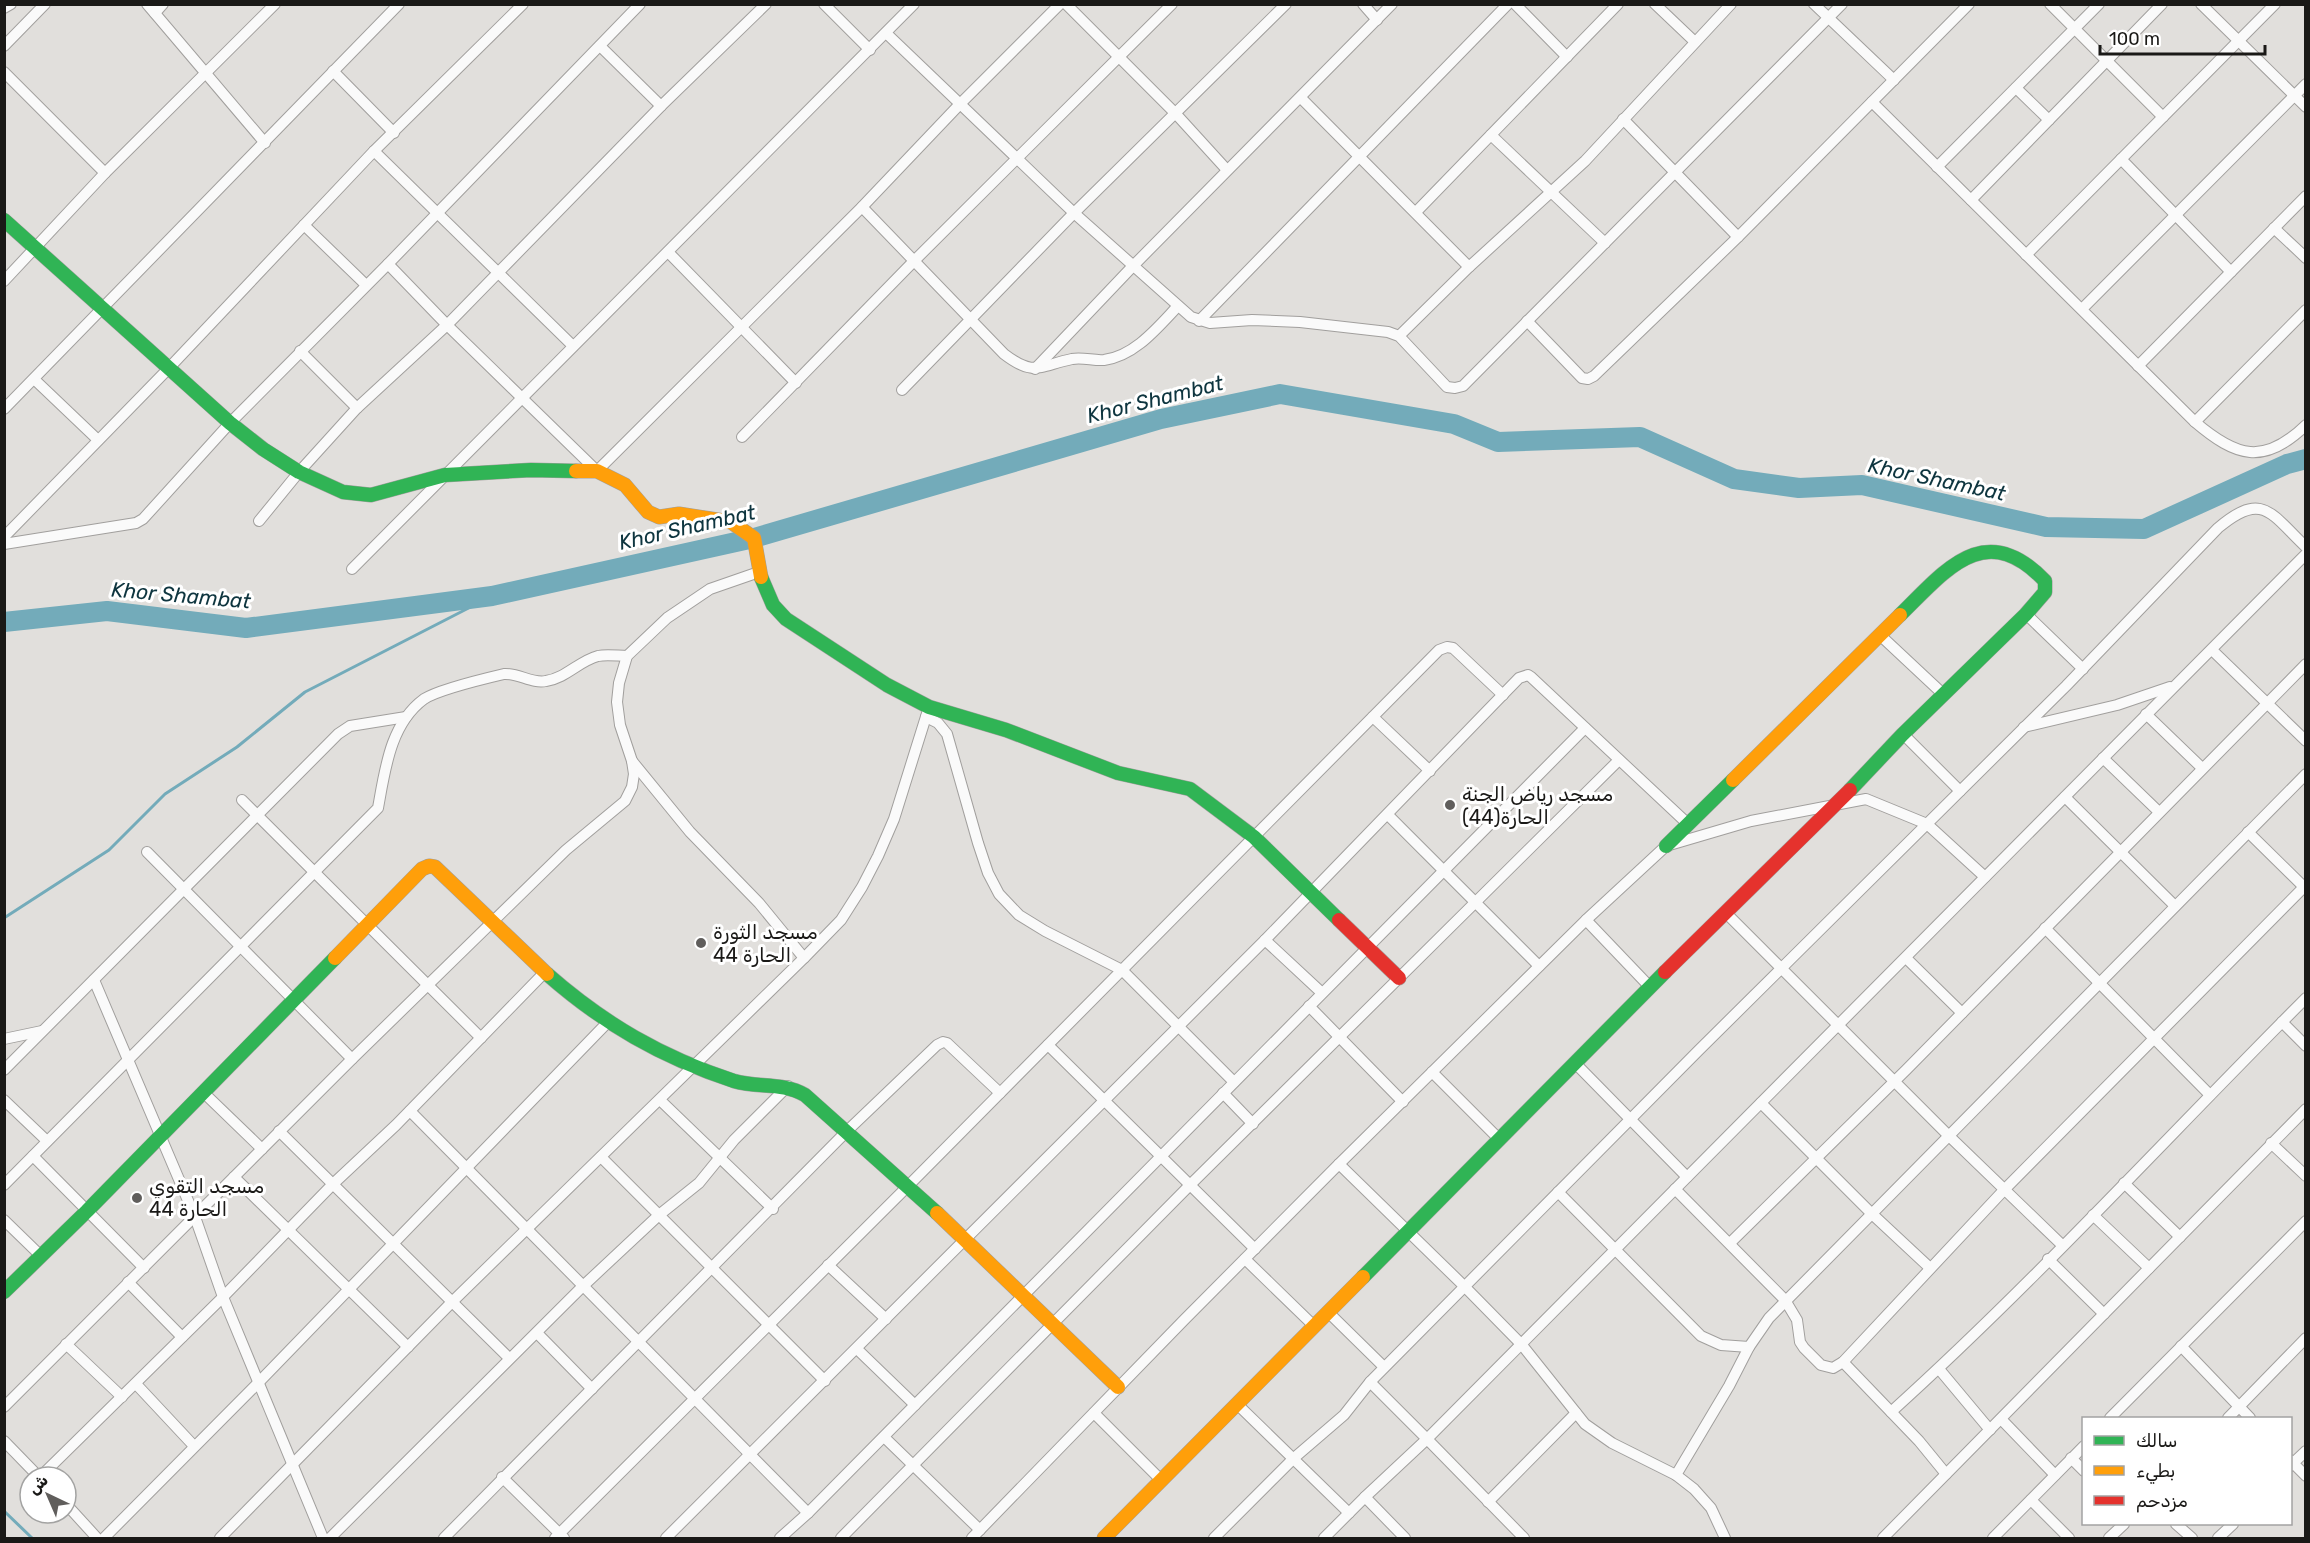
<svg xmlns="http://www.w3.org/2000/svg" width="2310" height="1543" font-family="Rubik,Vazirmatn,sans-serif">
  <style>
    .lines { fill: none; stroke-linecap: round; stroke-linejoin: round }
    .stream { stroke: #73abba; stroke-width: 3 }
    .river { stroke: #73abba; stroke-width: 20 }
    .street-casing { stroke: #a19f9d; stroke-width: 12 }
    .fast-casing { stroke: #a19f9d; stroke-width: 15 }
    .slow-casing { stroke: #a19f9d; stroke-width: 15 }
    .jam-casing { stroke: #a19f9d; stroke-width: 15 }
    .street { stroke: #fafafa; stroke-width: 10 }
    .fast { stroke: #30b455; stroke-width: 14 }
    .slow { stroke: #ff9f0a; stroke-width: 14 }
    .jam { stroke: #e5322d; stroke-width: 14 }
    .poi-dot { fill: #605e5c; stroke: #fff; stroke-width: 2 }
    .labels { text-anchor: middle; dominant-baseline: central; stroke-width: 6; stroke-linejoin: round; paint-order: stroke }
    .poi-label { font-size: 20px; fill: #1a1917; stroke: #fff; text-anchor: start }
    .water-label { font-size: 21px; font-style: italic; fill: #0e353f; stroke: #fff }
  </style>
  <rect width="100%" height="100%" fill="#e1dfdc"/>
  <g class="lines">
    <g class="stream">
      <path d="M 4,918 L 109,850 L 165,794 L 237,747 L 305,692 L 492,596"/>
      <path d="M 4,1511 L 32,1538"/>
    </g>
    <path class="river" d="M 4,622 L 107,611 L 246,628 L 492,596 L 754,538 L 1161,419 L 1280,394 L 1454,424 L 1498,442 L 1640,437 L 1734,479 L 1799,488 L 1862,485 L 2046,527 L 2144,529 L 2287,464 L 2306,459"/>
    <defs>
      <g id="street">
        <path d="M 147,4 L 265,143"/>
        <path d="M 824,4 L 870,50"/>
        <path d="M 1066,4 L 1176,114 L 1227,170"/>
        <path d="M 1363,4 L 1377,20"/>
        <path d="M 1515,4 L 1567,57"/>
        <path d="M 1655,4 L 1695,42"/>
        <path d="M 1814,4 L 1894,80"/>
        <path d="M 2050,4 L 2163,117"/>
        <path d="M 2201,4 L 2306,107"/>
        <path d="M 4,8 L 11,4"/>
        <path d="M 155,13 L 163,4"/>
        <path d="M 886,33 L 1074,213 L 1191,317 L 1210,323 L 1252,320 L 1300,322 L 1388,332 L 1399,336 L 1447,387 L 1455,388 L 1463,386 L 1842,4"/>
        <path d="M 4,46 L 45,4"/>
        <path d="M 600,46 L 661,106"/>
        <path d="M 333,71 L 394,133"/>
        <path d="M 4,72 L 105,173"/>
        <path d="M 2016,88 L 2049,120"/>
        <path d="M 1301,98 L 1469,267"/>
        <path d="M 1872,102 L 2195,422 L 2306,310"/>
        <path d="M 1623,119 L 1738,237"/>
        <path d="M 1491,135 L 1605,243"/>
        <path d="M 374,151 L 573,346"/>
        <path d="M 2121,159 L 2231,272"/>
        <path d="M 1937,167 L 2099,4"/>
        <path d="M 1971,200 L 2162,4"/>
        <path d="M 862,207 L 1004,354 C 1034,377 1039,366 1072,359 C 1083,357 1094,361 1104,360 C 1135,356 1158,327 1178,306"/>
        <path d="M 1416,212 L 1618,4"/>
        <path d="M 304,225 L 366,285"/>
        <path d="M 2274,228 L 2306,258"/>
        <path d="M 668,252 L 796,383"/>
        <path d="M 2026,255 L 2275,4"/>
        <path d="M 388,264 L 447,325 L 597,471 L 862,207 L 960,104 L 1060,4"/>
        <path d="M 4,281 L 105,173 L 275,4"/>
        <path d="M 2082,309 L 2306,84"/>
        <path d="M 1199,321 L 1508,4"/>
        <path d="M 1527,321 L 1582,378 L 1588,379 L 1594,376 L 1738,237 L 1969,4"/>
        <path d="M 1399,336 L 1469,267 L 1585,161 L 1731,4"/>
        <path d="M 300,351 L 357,408"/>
        <path d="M 2138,366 L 2306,196"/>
        <path d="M 1035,369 L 1132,267 L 1392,4"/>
        <path d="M 35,380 L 98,440"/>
        <path d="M 902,390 L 1074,213 L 1286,4"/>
        <path d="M 4,409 L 399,4"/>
        <path d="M 2195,422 C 2236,457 2264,466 2306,425"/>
        <path d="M 742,437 L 914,261 L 1172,4"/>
        <path d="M 259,521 L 299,472 L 357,408 L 447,325 L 661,106 L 766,4"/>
        <path d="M 4,537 L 169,368 L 374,151 L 523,4"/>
        <path d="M 4,544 L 136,523 L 143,519 L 230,423 L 388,264 L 640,4"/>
        <path d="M 352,569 L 914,4"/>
        <path d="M 2026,614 L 2083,669"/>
        <path d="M 1881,636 L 1943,694"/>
        <path d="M 2212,650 L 2306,741"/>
        <path d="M 2146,714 L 2202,768"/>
        <path d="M 926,717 L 938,723 L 947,734 L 978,843 L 988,873 L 999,894 L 1019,915 L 1045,931 L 1122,970 L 1234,1082"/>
        <path d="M 1373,717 L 1430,771"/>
        <path d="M 2024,727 L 2117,705 L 2170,687"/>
        <path d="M 1903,734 L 1960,791"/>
        <path d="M 2103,758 L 2159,812"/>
        <path d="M 632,761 L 690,832 L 759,903 L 804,958"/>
        <path d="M 2065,797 L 2175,906"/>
        <path d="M 242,800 L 481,1038"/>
        <path d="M 1388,815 L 1539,966"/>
        <path d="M 2248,832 L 2306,889"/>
        <path d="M 147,852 L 352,1059"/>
        <path d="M 1725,912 L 1948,1135 L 2062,1245"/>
        <path d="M 1586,920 L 1650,987"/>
        <path d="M 2045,928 L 2210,1095"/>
        <path d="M 1265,940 L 1322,993"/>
        <path d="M 1906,958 L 1962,1013"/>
        <path d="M 94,980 L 195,1217 L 223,1297 L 323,1538"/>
        <path d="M 1309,1006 L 1403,1102"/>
        <path d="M 2282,1022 L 2306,1046"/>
        <path d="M 4,1039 L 42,1031"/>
        <path d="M 1048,1045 L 1255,1249"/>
        <path d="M 1575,1063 L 1687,1177"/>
        <path d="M 4,1070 L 338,734 L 350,726 L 406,717"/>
        <path d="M 1432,1072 L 1499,1139"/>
        <path d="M 204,1093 L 262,1149"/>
        <path d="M 1223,1093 L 1253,1124"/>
        <path d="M 4,1100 L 47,1141"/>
        <path d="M 660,1100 L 773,1209"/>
        <path d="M 1761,1103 L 1871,1213 L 1930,1268"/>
        <path d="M 410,1111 L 808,1513"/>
        <path d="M 279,1131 L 509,1358"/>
        <path d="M 2271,1143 L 2306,1176"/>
        <path d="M 33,1156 L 144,1268"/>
        <path d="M 601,1157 L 825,1381"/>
        <path d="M 1339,1164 L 1464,1286 L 1522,1345 L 1585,1424 L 1612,1443 L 1676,1475 L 1694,1489 L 1711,1508 L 1725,1538"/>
        <path d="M 234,1177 L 408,1347"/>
        <path d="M 2124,1183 L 2180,1237"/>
        <path d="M 4,1185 L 378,808 C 385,770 390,724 424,699 C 438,690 487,678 504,674 C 519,673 532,684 546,681 C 566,678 579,661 598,656 C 607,654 618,656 627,656"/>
        <path d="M 1675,1189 L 1785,1300 L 1797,1320 L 1800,1342 L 1804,1348 L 1821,1365 L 1833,1368 L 1843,1362 L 2004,1190 L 2306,885"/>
        <path d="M 1558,1192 L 1701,1336 L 1721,1345 L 1749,1347"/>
        <path d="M 2093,1215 L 2149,1268"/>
        <path d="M 4,1220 L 41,1256"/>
        <path d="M 1730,1243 L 1906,1070 L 2306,664"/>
        <path d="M 1245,1259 L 1314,1326"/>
        <path d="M 2048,1259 L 2104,1314"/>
        <path d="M 828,1265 L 886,1319"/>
        <path d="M 128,1282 L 182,1337"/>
        <path d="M 1328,1312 L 1384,1367"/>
        <path d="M 537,1333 L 592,1389"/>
        <path d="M 66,1344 L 122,1397"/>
        <path d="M 2181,1346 L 2250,1418"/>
        <path d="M 857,1349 L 915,1405"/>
        <path d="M 1843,1362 L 1919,1441 L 1946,1474"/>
        <path d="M 1939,1369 L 1990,1430"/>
        <path d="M 1370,1382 L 1698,1051 L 2066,686 L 2218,528 C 2263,490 2271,514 2306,547"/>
        <path d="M 136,1384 L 194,1446"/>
        <path d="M 1237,1404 L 1349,1513"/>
        <path d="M 4,1407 L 352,1059 L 566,850 L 625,801 L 632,787 L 634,774 L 632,761 L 620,725 L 617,702 L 619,683 L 627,656 L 667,618 L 710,589 L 759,572"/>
        <path d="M 1891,1412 C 2036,1281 2168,1136 2306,998"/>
        <path d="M 1094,1413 L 1161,1480"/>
        <path d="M 2110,1418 L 2306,1221"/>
        <path d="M 2228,1418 L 2306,1338"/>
        <path d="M 2001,1419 L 2055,1475"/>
        <path d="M 884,1437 L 980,1530"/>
        <path d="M 4,1441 L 39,1477"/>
        <path d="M 2071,1458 L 2084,1471"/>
        <path d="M 2290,1460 L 2306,1476"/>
        <path d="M 2290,1466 L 2306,1451"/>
        <path d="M 1676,1475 L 1729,1386 L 1749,1347 L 1769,1318 L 2306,774"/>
        <path d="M 40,1477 L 223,1297 L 333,1184 L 396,1125 L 545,972"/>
        <path d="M 502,1477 L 564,1538"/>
        <path d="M 2031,1500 L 2069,1538"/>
        <path d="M 1488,1502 L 1576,1413"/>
        <path d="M 66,1504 L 97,1538"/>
        <path d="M 2176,1524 L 2192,1538"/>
        <path d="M 104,1538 L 259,1382 L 607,1023"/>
        <path d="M 220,1538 L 451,1303 L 804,958 L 841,920 L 862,887 L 878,856 L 894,819 L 929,707"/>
        <path d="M 330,1538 L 582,1287 L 659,1215 L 699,1183 L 734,1140 L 788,1086"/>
        <path d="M 444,1538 L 847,1131 L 937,1045 L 943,1042 L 947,1043 L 1000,1093"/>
        <path d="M 555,1538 L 908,1186 L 1439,650 L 1447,647 L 1453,648 L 1503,695"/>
        <path d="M 666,1538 L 1265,940 L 1519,678 L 1528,675 L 1531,677 L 1688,824"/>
        <path d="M 780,1538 L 808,1513 L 1585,728"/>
        <path d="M 841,1538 L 1190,1185 L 1619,760"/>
        <path d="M 972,1538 L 1184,1320 L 1339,1164 L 1586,920 L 1666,846 L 1751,821 L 1866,799 L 1927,824 L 1985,877"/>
        <path d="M 1214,1538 L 1294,1458 L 1344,1415 L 1370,1382 L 1427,1439 L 1365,1497 L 1405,1538"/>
        <path d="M 1324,1538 L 1365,1497"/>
        <path d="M 1524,1538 L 1427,1439 L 2306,554"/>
        <path d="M 1883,1538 L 2306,1109"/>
        <path d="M 1993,1538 L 2084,1446"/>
        <path d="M 2109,1538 L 2124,1524"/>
        <path d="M 2218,1538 L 2233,1524"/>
      </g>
      <g id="fast">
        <path d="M 4,220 L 230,423 L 263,449 L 299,472 L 343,492 L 371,495 L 445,475 L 531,470 L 576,471"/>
        <path d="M 761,577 L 773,605 L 786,619 L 887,685 L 929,707 L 1006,730 L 1118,773 L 1190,789 L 1254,837 L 1339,920"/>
        <path d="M 1850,790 L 1903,734 L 2026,614 L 2045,592 L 2045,581 C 1985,518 1946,570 1900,615"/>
        <path d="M 1666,846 L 1733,780"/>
        <path d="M 547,974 C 604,1024 661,1057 734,1081 C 758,1088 783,1082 805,1095 L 937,1213"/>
        <path d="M 1363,1277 L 1665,972"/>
        <path d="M 4,1292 L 87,1211 L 335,958"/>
      </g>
      <g id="slow">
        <path d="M 576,471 L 597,471 L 625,485 L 648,512 L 659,517 L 679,514 L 731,522 L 754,538 L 761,577"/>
        <path d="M 1733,780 L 1900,615"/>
        <path d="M 335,958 L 422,869 L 429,866 L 435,867 L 547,974"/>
        <path d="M 937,1213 L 1118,1387"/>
        <path d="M 1104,1538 L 1363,1277"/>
      </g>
      <g id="jam">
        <path d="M 1339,920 L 1399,978"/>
        <path d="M 1665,972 L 1850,790"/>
      </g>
    </defs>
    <use href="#street" class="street-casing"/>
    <use href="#fast" class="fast-casing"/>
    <use href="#slow" class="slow-casing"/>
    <use href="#jam" class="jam-casing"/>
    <use href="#street" class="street"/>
    <use href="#fast" class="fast"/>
    <use href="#slow" class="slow"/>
    <use href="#jam" class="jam"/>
  </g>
  <g class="poi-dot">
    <circle cx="1450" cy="805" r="6"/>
    <circle cx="701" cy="943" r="6"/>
    <circle cx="137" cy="1198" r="6"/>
  </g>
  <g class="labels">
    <g class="poi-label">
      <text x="1462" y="794">مسجد رياض الجنة<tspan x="1462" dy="23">الحارة(44)</tspan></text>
      <text x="713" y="932">مسجد الثورة<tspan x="713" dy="23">الحارة 44</tspan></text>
      <text x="149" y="1186">مسجد التقوي<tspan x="149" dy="23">الحارة 44</tspan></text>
    </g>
    <g class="water-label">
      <text transform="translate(1155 399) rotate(-14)">Khor Shambat</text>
      <text transform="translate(1937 479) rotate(12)">Khor Shambat</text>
      <text transform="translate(687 527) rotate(-13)">Khor Shambat</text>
      <text transform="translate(181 595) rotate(5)">Khor Shambat</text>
    </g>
  </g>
  <rect width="2310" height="1543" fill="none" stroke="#1a1917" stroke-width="12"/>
  <rect x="2082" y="1417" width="210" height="108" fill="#ffffff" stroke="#a3a3a2" stroke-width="1.5"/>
  <rect x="2094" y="1436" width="30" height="9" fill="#30b455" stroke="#a3a3a2" stroke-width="1.5"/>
  <text x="2136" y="1447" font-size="18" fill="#1a1917">سالك</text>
  <rect x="2094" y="1466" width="30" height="9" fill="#ff9f0a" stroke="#a3a3a2" stroke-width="1.5"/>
  <text x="2136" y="1477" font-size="18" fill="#1a1917">بطيء</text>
  <rect x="2094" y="1496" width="30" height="9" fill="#e5322d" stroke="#a3a3a2" stroke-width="1.5"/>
  <text x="2136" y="1507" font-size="18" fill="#1a1917">مزدحم</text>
  <g transform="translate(48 1495) rotate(316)"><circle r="28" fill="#ffffff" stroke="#a3a3a2" stroke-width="1.5"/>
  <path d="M0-4.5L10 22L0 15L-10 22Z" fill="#605e5c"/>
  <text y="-9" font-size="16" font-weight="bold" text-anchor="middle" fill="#1a1917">ش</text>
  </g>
  <path d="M2100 45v9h165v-9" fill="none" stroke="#1a1917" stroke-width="3"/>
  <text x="2109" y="45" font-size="18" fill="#1a1917" stroke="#ffffff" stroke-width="4.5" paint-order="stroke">100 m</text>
</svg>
